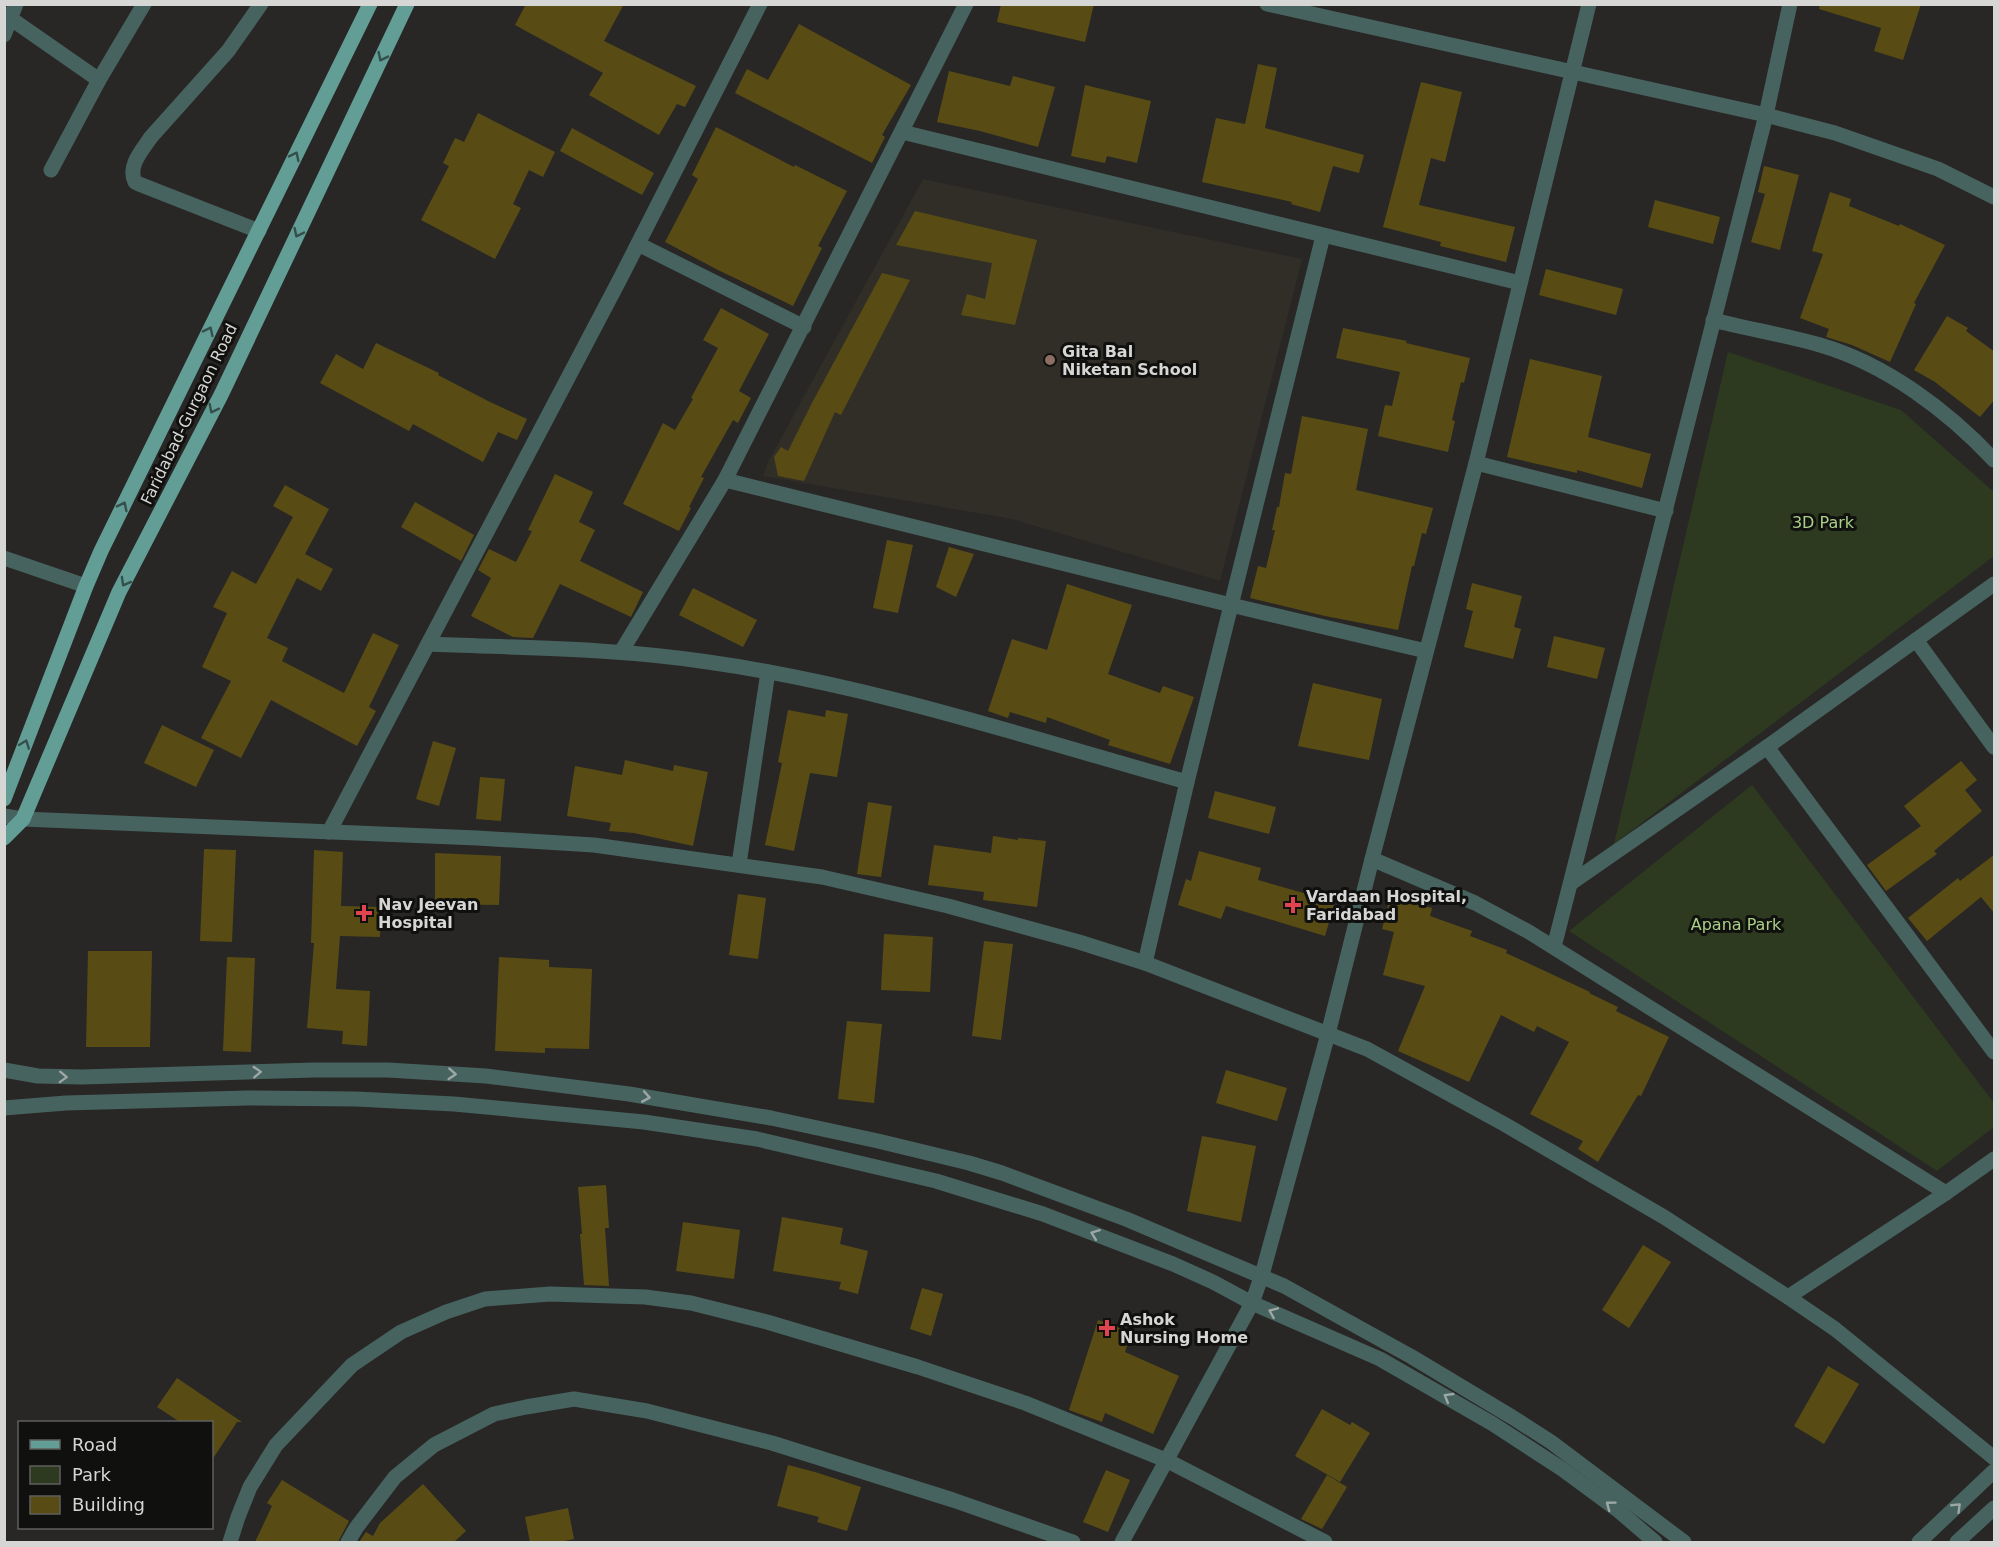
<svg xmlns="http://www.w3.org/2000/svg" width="1999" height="1547" font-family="'DejaVu Sans',sans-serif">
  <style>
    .built { fill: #302e26 }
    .green { fill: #2d3a1f }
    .building { fill: #584c14 }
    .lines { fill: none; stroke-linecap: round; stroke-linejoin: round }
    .minor { stroke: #47635f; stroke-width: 15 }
    .major { stroke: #629e96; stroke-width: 15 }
    .oneway { stroke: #35504c }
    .oneway2 { stroke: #9da8a5 }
    .education-dot { fill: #8d6e63; stroke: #10100f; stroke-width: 2 }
    .health-dot { fill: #e0444e; stroke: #10100f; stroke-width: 2 }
    .labels { text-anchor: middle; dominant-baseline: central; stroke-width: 6; stroke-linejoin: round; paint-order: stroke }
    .poi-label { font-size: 16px; font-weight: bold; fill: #d6d6d4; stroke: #10100f; text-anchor: start }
    .street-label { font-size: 16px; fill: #d6d6d4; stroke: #10100f }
    .park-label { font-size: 16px; fill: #aacf86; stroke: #10100f }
  </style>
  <rect width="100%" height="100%" fill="#282725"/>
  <path class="built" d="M 923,179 L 1302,259 L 1220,581 L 1012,519 L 763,476 L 768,462 Z"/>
  <g class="green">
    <path d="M 1728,352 L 1901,410 L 1994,492 L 1994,556 L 1614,844 Z"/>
    <path d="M 1752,785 L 1994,1103 L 1994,1127 L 1937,1171 L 1569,931 Z"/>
  </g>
  <g class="building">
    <path d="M 526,4 L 624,4 L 604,41 L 696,86 L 685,107 L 677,104 L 659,135 L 589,95 L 603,73 L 515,25 Z"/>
    <path d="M 1001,4 L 1094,4 L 1085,42 L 997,22 Z"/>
    <path d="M 1820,4 L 1921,4 L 1903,60 L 1874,51 L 1881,28 L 1819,9 Z"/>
    <path d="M 799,24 L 911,85 L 882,135 L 885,137 L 872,163 L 735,93 L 747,69 L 768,80 Z"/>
    <path d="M 1258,64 L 1277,68 L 1265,128 L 1364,155 L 1359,173 L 1333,166 L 1320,212 L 1291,204 L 1292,202 L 1202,182 L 1216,118 L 1245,124 Z"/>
    <path d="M 949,71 L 1010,86 L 1013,76 L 1055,87 L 1038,147 L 980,131 L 937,122 Z"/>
    <path d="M 1421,82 L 1462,92 L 1445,162 L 1431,158 L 1419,205 L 1515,227 L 1506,262 L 1440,246 L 1441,242 L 1383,227 Z"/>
    <path d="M 1085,85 L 1151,101 L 1137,163 L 1107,156 L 1105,163 L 1071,156 Z"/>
    <path d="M 478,113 L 555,152 L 543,177 L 529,170 L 513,204 L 521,208 L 495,259 L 421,220 L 449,166 L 443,163 L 455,138 L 464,142 Z"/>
    <path d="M 716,127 L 794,167 L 795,165 L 847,191 L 818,246 L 822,248 L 793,306 L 718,270 L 665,242 L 698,179 L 692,175 Z"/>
    <path d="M 572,128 L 654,173 L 642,195 L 560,151 Z"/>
    <path d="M 1764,166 L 1799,175 L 1780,250 L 1751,242 L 1765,194 L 1758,192 Z"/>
    <path d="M 1830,192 L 1851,199 L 1849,206 L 1899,226 L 1900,224 L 1945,245 L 1914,303 L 1916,304 L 1890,362 L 1852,345 L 1826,337 L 1829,329 L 1800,318 L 1823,254 L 1812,251 Z"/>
    <path d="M 1655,200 L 1720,217 L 1713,244 L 1648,227 Z"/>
    <path d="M 915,211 L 1037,240 L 1015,325 L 961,315 L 967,294 L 985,299 L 992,263 L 896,245 Z"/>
    <path d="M 1546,269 L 1623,289 L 1616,315 L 1539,295 Z"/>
    <path d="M 882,273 L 910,280 L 841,415 L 835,412 L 804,481 L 778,476 L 774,457 L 781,447 L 788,451 L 813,401 Z"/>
    <path d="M 721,308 L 769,334 L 739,391 L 751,398 L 738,423 L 733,420 L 701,477 L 704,478 L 689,507 L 691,508 L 679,531 L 623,504 L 663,423 L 675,430 L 693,399 L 691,398 L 718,348 L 703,340 Z"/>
    <path d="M 1947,316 L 1968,328 L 1966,331 L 1995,352 L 1995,399 L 1980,417 L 1935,382 L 1914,370 Z"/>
    <path d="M 1343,328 L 1407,341 L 1406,343 L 1470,358 L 1464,383 L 1461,382 L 1452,420 L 1455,421 L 1448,452 L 1378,436 L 1385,405 L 1392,406 L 1400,372 L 1336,358 Z"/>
    <path d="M 376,343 L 439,373 L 438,375 L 488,401 L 527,419 L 517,440 L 498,432 L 483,462 L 413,424 L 409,431 L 320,383 L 336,354 L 363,369 Z"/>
    <path d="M 1530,359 L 1602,376 L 1588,437 L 1651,454 L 1642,488 L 1577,470 L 1577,473 L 1507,457 Z"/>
    <path d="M 1302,416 L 1368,429 L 1356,490 L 1433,508 L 1426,534 L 1422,533 L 1414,566 L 1412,566 L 1398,630 L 1325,616 L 1250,598 L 1258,566 L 1266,568 L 1275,530 L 1272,530 L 1277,507 L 1279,507 L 1285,473 L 1291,474 Z"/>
    <path d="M 555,474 L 593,492 L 579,522 L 595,530 L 580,561 L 643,592 L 631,617 L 560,584 L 533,638 L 513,637 L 471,616 L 491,578 L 478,570 L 489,549 L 516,562 L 532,531 L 528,530 Z"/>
    <path d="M 285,485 L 329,509 L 305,554 L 333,569 L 321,591 L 297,578 L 267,638 L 288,648 L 282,661 L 344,693 L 373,633 L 399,645 L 369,707 L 376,711 L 357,746 L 271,700 L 241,758 L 201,738 L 231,681 L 202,667 L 227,613 L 213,607 L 232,571 L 256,584 L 293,517 L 273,506 Z"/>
    <path d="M 415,502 L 474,535 L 461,561 L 401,527 Z"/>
    <path d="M 887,540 L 913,545 L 898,613 L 873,608 Z"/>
    <path d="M 949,547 L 974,554 L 956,597 L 936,587 Z"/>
    <path d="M 1472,583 L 1522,596 L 1514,627 L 1521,629 L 1513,659 L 1464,647 L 1473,611 L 1466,609 Z"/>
    <path d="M 1067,584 L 1132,605 L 1108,674 L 1160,693 L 1163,686 L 1194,697 L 1170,764 L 1108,745 L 1110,740 L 1047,717 L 1046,723 L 1010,712 L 1008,718 L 988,711 L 1012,639 L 1047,650 Z"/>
    <path d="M 693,588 L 757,620 L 743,647 L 679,615 Z"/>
    <path d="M 1554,636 L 1605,648 L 1597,679 L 1547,667 Z"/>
    <path d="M 1313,683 L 1382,699 L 1369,760 L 1298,746 Z"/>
    <path d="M 788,710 L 825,717 L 826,710 L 848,714 L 837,777 L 810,773 L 794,851 L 765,845 L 782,763 L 778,762 Z"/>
    <path d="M 162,725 L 214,750 L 196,787 L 144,763 Z"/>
    <path d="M 433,741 L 456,748 L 439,806 L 416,799 Z"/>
    <path d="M 625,760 L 673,771 L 674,765 L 708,772 L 693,846 L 634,833 L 609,831 L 611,823 L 567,816 L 575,766 L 622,775 Z"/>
    <path d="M 1961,761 L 1977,780 L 1965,790 L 1982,811 L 1934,851 L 1937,854 L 1886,891 L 1867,865 L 1921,826 L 1904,806 Z"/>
    <path d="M 480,777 L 505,779 L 501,821 L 476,819 Z"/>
    <path d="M 1215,791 L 1276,807 L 1269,834 L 1208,818 Z"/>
    <path d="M 868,802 L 892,806 L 881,877 L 857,874 Z"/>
    <path d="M 993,836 L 1018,840 L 1018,838 L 1046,841 L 1037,907 L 983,900 L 984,892 L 928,885 L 934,845 L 991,853 Z"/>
    <path d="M 204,849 L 236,850 L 232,942 L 200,941 Z"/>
    <path d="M 314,850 L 343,852 L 341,906 L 381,907 L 380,937 L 340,936 L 336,989 L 370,991 L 367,1046 L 342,1044 L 343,1031 L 307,1028 L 314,943 L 311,943 Z"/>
    <path d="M 1199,851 L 1261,868 L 1258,880 L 1335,902 L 1325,936 L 1226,906 L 1221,919 L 1178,905 L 1186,879 L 1191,881 Z"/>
    <path d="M 435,853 L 501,856 L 499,905 L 435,904 Z"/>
    <path d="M 1995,854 L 1995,914 L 1981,897 L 1927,941 L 1908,918 L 1958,878 L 1960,881 Z"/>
    <path d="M 738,894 L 766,898 L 758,959 L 729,955 Z"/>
    <path d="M 1390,897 L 1432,908 L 1430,916 L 1472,931 L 1470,936 L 1507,950 L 1506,953 L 1590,992 L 1589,993 L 1618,1007 L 1616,1011 L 1669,1037 L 1641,1096 L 1638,1095 L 1598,1162 L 1578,1149 L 1583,1141 L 1530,1114 L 1569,1042 L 1537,1026 L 1534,1032 L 1501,1015 L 1469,1082 L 1398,1051 L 1425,986 L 1383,975 L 1394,932 L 1382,929 Z"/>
    <path d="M 884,934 L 933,937 L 930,992 L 881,990 Z"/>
    <path d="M 984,941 L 1013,944 L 1001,1040 L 972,1036 Z"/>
    <path d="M 88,951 L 152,951 L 150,1047 L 86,1047 Z"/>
    <path d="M 227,957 L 255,958 L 251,1052 L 223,1051 Z"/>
    <path d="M 499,957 L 549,960 L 549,967 L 592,969 L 589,1049 L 545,1048 L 545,1053 L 495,1051 Z"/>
    <path d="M 847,1021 L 882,1024 L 874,1103 L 838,1099 Z"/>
    <path d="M 1226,1070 L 1287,1088 L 1277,1121 L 1216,1103 Z"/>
    <path d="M 1202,1136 L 1256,1146 L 1241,1222 L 1187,1211 Z"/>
    <path d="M 606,1185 L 609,1228 L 605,1228 L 609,1286 L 584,1285 L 580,1234 L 582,1234 L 578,1187 Z"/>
    <path d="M 782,1217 L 843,1228 L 840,1244 L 868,1251 L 858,1294 L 839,1289 L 841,1282 L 773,1271 Z"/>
    <path d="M 683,1222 L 740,1230 L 734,1279 L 676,1271 Z"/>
    <path d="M 1643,1245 L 1671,1262 L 1629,1328 L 1602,1310 Z"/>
    <path d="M 922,1288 L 943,1294 L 931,1336 L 910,1329 Z"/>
    <path d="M 1098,1320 L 1132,1331 L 1125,1352 L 1179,1376 L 1153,1434 L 1105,1413 L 1102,1422 L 1069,1410 Z"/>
    <path d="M 1828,1366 L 1859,1384 L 1824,1444 L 1794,1426 Z"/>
    <path d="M 177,1378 L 242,1422 L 237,1422 L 212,1460 L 212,1422 L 180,1422 L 157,1407 Z"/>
    <path d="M 1322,1409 L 1350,1425 L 1352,1422 L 1370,1433 L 1340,1482 L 1295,1456 Z"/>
    <path d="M 788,1465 L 815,1472 L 861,1487 L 847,1531 L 817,1522 L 819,1517 L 777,1506 Z"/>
    <path d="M 1106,1470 L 1130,1480 L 1108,1532 L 1083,1522 Z"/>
    <path d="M 1327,1475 L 1347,1487 L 1322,1529 L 1301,1519 Z"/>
    <path d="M 282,1480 L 349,1521 L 338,1542 L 255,1542 L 272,1506 L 267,1503 Z"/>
    <path d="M 423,1484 L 466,1531 L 454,1542 L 359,1542 L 366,1532 L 373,1536 L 380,1523 Z"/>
    <path d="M 568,1508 L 574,1539 L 560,1542 L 530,1542 L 525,1517 Z"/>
  </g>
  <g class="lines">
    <g class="minor">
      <path d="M 1267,4 L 1766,115 L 1835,133 L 1938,169 L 1994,197"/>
      <path d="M 4,14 L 99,80"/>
      <path d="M 4,35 L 16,4"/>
      <path d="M 902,132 L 1520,283"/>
      <path d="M 51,170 L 99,80 L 144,4"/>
      <path d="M 259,231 L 139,184 L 135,182 C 127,166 143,149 151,137 L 228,51 L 261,4"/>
      <path d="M 638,244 L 804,327"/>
      <path d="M 1713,320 C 1748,329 1785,335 1820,345 C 1886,364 1948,411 1994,460"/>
      <path d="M 1476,463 L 1666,511"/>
      <path d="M 725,480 L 1231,605 L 1426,651"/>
      <path d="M 4,558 L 86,586"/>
      <path d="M 1916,640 L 1994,747"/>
      <path d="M 428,644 C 521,648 616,648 708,662 C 871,685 1029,738 1187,782"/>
      <path d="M 621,652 L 725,480 L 966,4"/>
      <path d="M 1767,747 L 1994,1052"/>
      <path d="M 4,816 L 23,819 L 477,838 L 594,845 L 822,877 L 948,906 L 1079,942 L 1145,963 L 1367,1049 L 1504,1124 L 1664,1217 L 1788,1297 L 1835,1329 L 1994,1458"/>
      <path d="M 329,832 L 620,279 L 760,4"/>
      <path d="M 1372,859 L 1475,903 L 1529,932 L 1946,1193"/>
      <path d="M 739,864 L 768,672"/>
      <path d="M 1571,883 L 1767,747 L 1994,584"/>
      <path d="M 1554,947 L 1766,115 L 1790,4"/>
      <path d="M 1145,963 L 1187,782 L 1323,236"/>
      <path d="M 4,1070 L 38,1076 L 82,1077 L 314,1070 L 388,1070 L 486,1076 L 629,1094 L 771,1118 L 878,1141 L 969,1163 L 1002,1173 L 1126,1219 L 1284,1286 L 1412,1357 L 1512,1417 L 1551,1442 L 1684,1542"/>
      <path d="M 4,1108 L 66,1103 L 247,1098 L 356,1099 L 454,1104 L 644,1122 L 757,1139 L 936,1181 L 1043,1214 L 1173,1264 L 1213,1282 L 1252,1303 L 1380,1359 L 1493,1424 L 1562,1469 L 1619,1511 L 1655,1542"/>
      <path d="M 1788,1297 L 1946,1193 L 1994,1159"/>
      <path d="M 230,1542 L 238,1517 L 250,1487 L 276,1445 L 352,1365 L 401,1332 L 446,1312 L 485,1299 L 550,1294 L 645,1297 L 691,1303 L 767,1322 L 918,1367 L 1025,1403 L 1168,1461 L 1325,1542"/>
      <path d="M 348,1542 L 356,1528 L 395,1477 L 434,1445 L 494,1414 L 526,1407 L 574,1399 L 647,1411 L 772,1443 L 953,1500 L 1073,1542"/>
      <path d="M 1122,1542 L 1252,1303 L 1262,1275 L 1328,1034 L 1372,859 L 1476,463 L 1589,4"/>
      <path d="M 1919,1542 L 1994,1471"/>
      <path d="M 1957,1542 L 1994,1508"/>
    </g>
    <g class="major">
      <path d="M 4,799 L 86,586 L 101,551 L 370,4"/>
      <path d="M 4,838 L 23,819 L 119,592 L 221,395 L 407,4"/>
    </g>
  </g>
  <defs><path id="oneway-chevron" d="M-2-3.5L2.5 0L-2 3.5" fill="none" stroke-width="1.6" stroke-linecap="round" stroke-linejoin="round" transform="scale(1.5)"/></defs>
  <g class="oneway">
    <use href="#oneway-chevron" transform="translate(382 57) rotate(116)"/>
    <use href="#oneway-chevron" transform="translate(295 156) rotate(-64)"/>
    <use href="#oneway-chevron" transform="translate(298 233) rotate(116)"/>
    <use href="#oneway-chevron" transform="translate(209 331) rotate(-64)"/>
    <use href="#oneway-chevron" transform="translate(213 409) rotate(117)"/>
    <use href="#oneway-chevron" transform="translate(123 506) rotate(-64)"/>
    <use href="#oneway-chevron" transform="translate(125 582) rotate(119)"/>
    <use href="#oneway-chevron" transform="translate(25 744) rotate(-69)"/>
  </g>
  <g class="oneway2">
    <use href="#oneway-chevron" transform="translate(257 1072) rotate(-3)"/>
    <use href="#oneway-chevron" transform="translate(452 1074) rotate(4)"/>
    <use href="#oneway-chevron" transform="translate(63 1077) rotate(2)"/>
    <use href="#oneway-chevron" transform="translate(646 1097) rotate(10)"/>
    <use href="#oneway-chevron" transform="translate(1095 1234) rotate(-159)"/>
    <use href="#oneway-chevron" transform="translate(1273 1312) rotate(-157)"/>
    <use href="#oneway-chevron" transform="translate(1448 1397) rotate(-149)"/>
    <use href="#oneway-chevron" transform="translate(1610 1505) rotate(-143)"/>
    <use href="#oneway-chevron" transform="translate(1957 1507) rotate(-44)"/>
  </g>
  <circle class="education-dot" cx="1050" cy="360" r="6"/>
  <g class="health-dot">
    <path d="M1290 896h6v6h6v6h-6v6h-6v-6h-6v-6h6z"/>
    <path d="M361 904h6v6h6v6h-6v6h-6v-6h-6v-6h6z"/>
    <path d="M1104 1319h6v6h6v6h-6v6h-6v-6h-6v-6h6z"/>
  </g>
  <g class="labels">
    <g class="poi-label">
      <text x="1062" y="351">Gita Bal<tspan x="1062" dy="18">Niketan School</tspan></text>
      <text x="1306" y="896">Vardaan Hospital,<tspan x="1306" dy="18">Faridabad</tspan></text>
      <text x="378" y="904">Nav Jeevan<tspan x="378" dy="18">Hospital</tspan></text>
      <text x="1120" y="1319">Ashok<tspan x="1120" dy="18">Nursing Home</tspan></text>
    </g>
    <g class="street-label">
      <text transform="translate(189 414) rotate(-64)">Faridabad-Gurgaon Road</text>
    </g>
    <g class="park-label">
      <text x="1823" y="522">3D Park</text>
      <text x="1736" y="924">Apana Park</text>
    </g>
  </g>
  <rect width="1999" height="1547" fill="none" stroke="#d6d6d4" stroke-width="12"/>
  <rect x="18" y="1421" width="195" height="108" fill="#10100f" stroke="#5f5f5e" stroke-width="1.5"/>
  <rect x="30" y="1440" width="30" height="9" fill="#629e96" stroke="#5f5f5e" stroke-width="1.5"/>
  <text x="72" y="1451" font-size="18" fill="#d6d6d4">Road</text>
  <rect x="30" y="1466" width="30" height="18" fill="#2d3a1f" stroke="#5f5f5e" stroke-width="1.5"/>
  <text x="72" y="1481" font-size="18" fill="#d6d6d4">Park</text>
  <rect x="30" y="1496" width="30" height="18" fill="#584c14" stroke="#5f5f5e" stroke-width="1.5"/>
  <text x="72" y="1511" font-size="18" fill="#d6d6d4">Building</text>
</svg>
